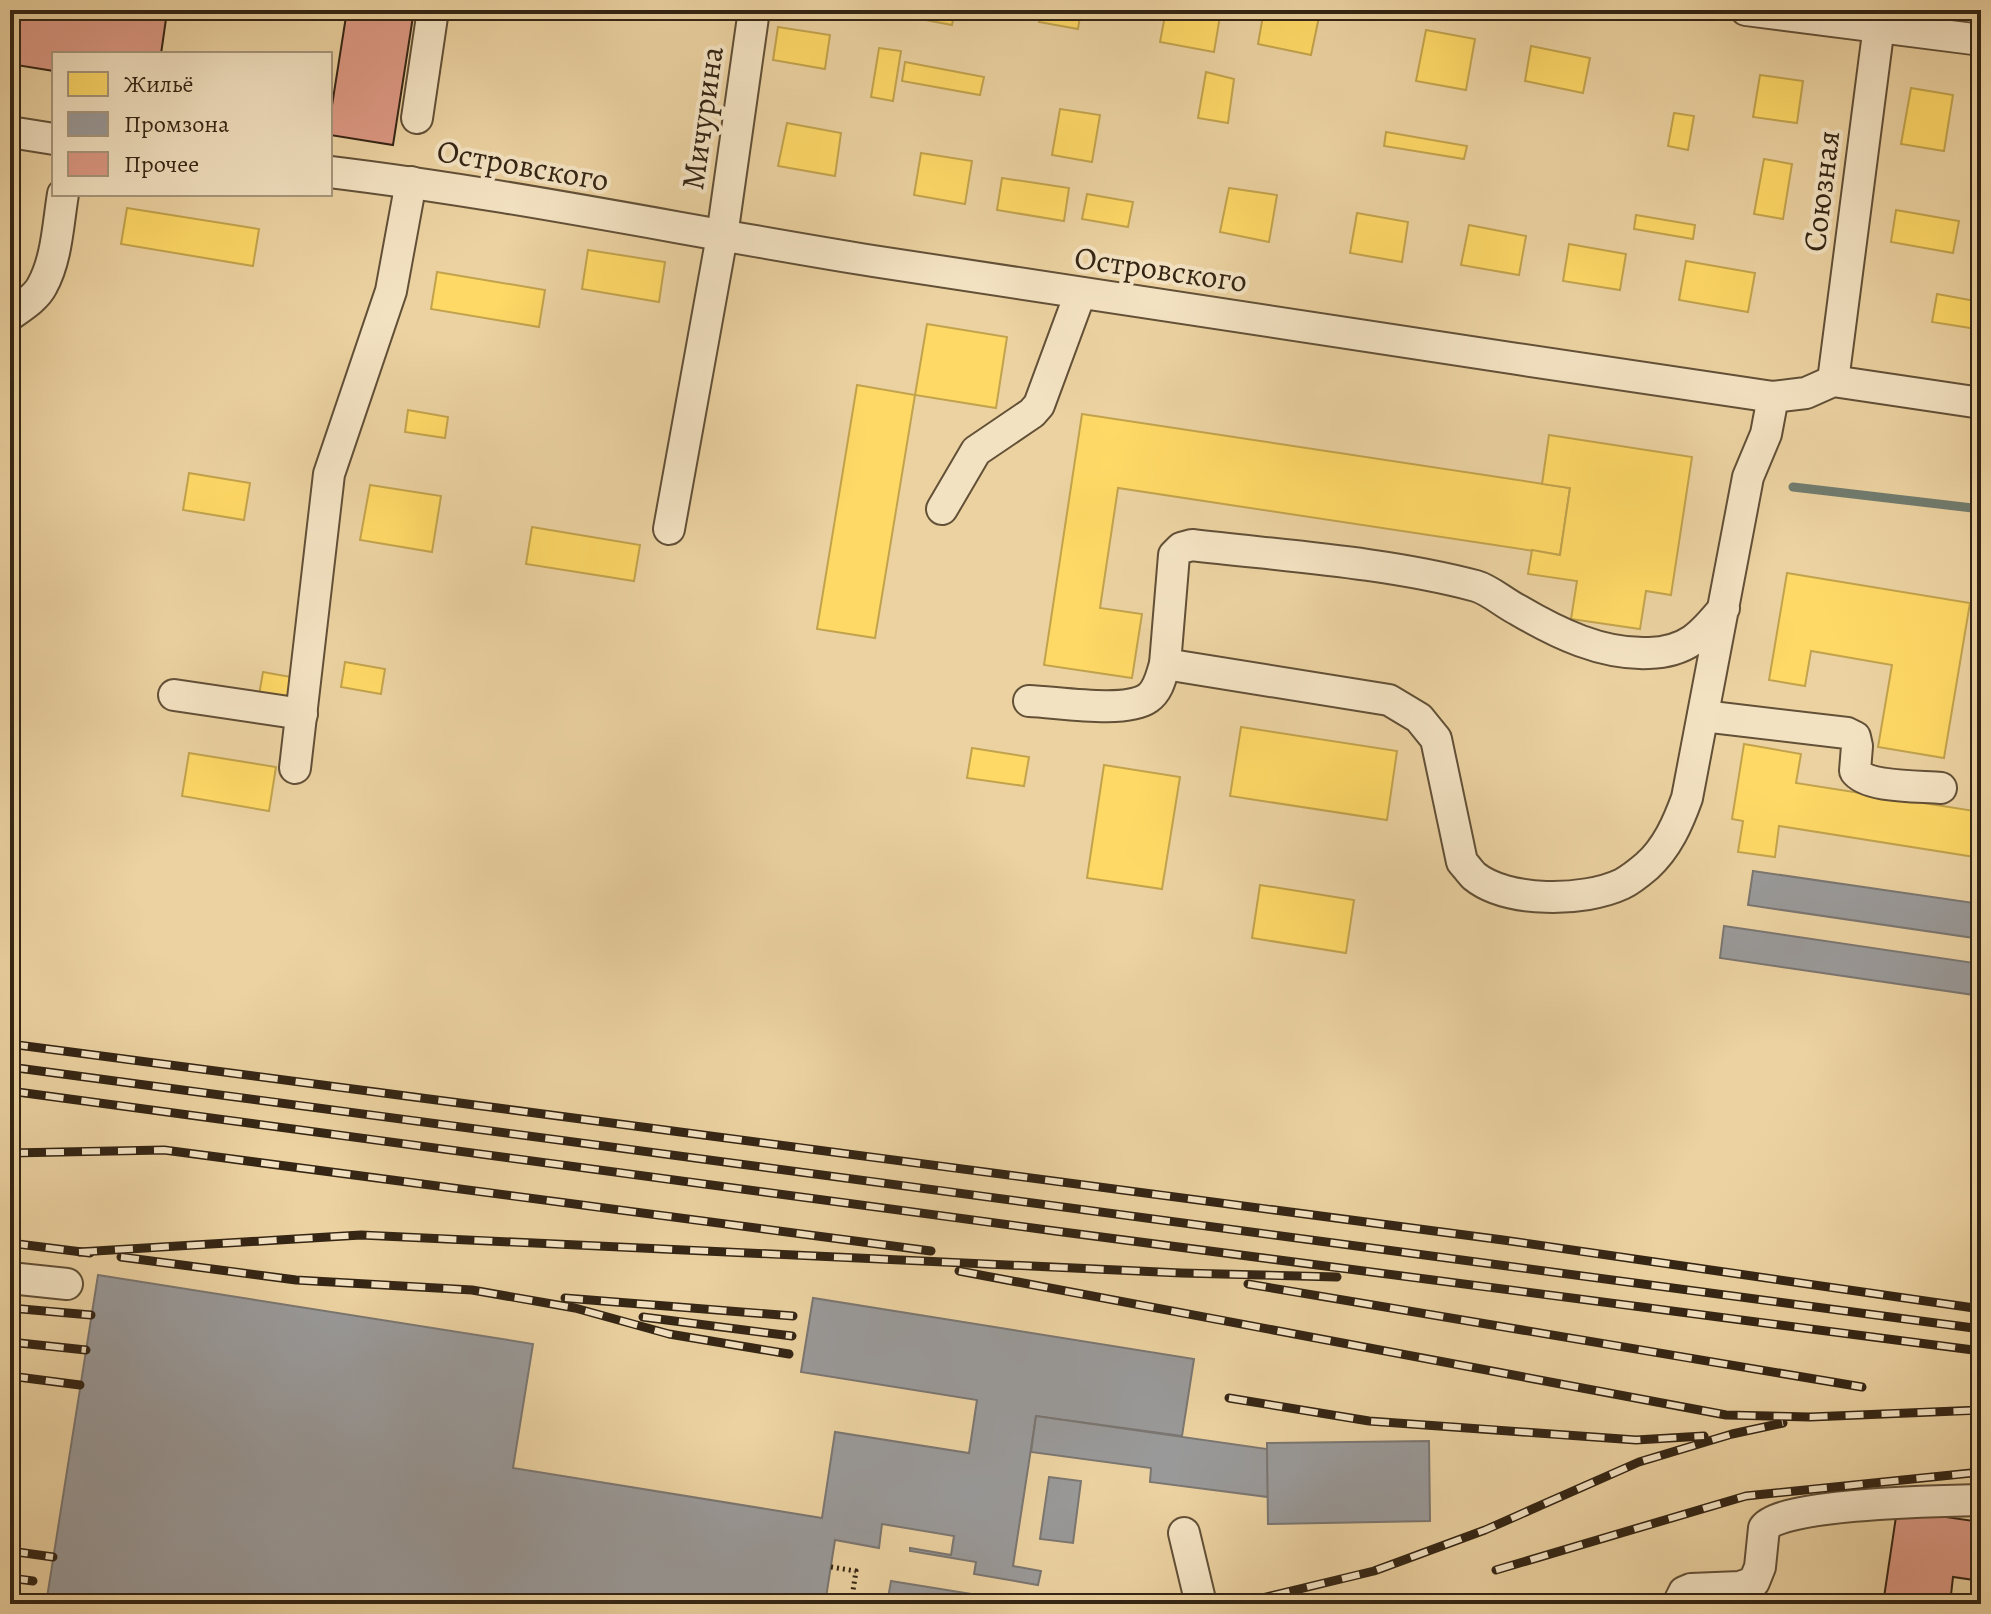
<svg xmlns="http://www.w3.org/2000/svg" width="1991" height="1614" font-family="Alegreya,serif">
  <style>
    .homes { fill: #ffd966; stroke: #c2a34d; stroke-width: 2 }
    .industry { fill: #999; stroke: #7b7671; stroke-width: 2 }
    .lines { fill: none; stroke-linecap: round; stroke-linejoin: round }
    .stream { stroke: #717c6f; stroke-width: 9 }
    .building { fill: #dd9984; stroke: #342514; stroke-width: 2 }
    .minor-casing { stroke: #625037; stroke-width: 34 }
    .path { stroke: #342514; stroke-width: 5; stroke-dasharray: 2 4; stroke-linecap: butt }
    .minor { stroke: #f3e2c2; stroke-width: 30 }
    .rail-casing { stroke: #342514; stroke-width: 9 }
    .rail { stroke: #f3e2c2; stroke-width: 6; stroke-dasharray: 18; stroke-linecap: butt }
    .labels { text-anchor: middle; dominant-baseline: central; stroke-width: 8; stroke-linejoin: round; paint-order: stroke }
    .street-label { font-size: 32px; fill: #342514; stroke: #f3e2c2 }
  </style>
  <rect width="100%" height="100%" fill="#ecd2a1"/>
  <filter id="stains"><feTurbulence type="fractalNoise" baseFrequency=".0025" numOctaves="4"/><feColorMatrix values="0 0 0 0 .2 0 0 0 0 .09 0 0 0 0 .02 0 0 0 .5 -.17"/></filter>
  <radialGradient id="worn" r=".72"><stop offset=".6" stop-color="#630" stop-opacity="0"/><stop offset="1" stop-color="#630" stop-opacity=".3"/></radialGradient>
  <g class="homes">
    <path d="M 900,10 L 955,10 L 952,25 L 899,15 Z"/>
    <path d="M 1041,10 L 1081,10 L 1078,29 L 1039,22 Z"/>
    <path d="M 1166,10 L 1221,10 L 1214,52 L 1160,42 Z"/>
    <path d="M 1264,10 L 1283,10 L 1319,17 L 1311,55 L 1258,44 Z"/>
    <path d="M 778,27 L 830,35 L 825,69 L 773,60 Z"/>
    <path d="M 1426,30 L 1475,39 L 1466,90 L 1416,81 Z"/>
    <path d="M 1531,46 L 1590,58 L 1583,93 L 1525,81 Z"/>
    <path d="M 879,48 L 901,51 L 893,101 L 871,97 Z"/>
    <path d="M 905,62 L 984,77 L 980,95 L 902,81 Z"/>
    <path d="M 1206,72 L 1234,79 L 1228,123 L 1198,118 Z"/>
    <path d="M 1760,75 L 1803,81 L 1797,123 L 1753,117 Z"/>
    <path d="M 1911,88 L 1953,95 L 1944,151 L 1901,144 Z"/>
    <path d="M 1060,109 L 1100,115 L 1092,162 L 1052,155 Z"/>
    <path d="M 1674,113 L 1694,116 L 1688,150 L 1668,146 Z"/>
    <path d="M 787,123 L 841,133 L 835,176 L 778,166 Z"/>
    <path d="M 1386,132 L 1467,146 L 1464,159 L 1384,146 Z"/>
    <path d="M 921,153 L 972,161 L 965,204 L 914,195 Z"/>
    <path d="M 1764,159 L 1792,164 L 1783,219 L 1754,214 Z"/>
    <path d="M 1002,178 L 1069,188 L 1064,221 L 997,210 Z"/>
    <path d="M 1229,188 L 1277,195 L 1269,242 L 1220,232 Z"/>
    <path d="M 1087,194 L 1133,202 L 1128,227 L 1082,219 Z"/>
    <path d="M 127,208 L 259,229 L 253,266 L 121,244 Z"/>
    <path d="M 1896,210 L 1959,221 L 1953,253 L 1891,242 Z"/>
    <path d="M 1357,213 L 1408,222 L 1402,262 L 1350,253 Z"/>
    <path d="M 1636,215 L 1695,225 L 1693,239 L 1634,229 Z"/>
    <path d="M 1469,225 L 1526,236 L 1519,275 L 1461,265 Z"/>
    <path d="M 1569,244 L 1626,254 L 1620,290 L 1563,281 Z"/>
    <path d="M 588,250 L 665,262 L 659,302 L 582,289 Z"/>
    <path d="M 1686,261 L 1755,273 L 1748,312 L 1679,300 Z"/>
    <path d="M 437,272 L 545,290 L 539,327 L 431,309 Z"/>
    <path d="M 1937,294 L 1981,302 L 1977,329 L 1932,322 Z"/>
    <path d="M 927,324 L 1007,337 L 996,408 L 915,395 Z"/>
    <path d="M 857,385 L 915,395 L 875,638 L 817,629 Z"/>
    <path d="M 408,410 L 448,417 L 445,438 L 405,432 Z"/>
    <path d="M 1082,414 L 1570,488 L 1560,555 L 1118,488 L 1100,608 L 1142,614 L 1132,678 L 1044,665 Z"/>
    <path d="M 1549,435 L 1692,457 L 1671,595 L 1646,591 L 1640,629 L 1571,619 L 1577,581 L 1528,574 L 1532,550 L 1560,555 L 1570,488 L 1542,484 Z"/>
    <path d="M 189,473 L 250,483 L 244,520 L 183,510 Z"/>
    <path d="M 370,485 L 441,496 L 432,552 L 360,540 Z"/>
    <path d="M 532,527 L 640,545 L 634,581 L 526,564 Z"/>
    <path d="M 1787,573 L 1970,603 L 1944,758 L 1878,747 L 1892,665 L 1811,651 L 1805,686 L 1769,680 Z"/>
    <path d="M 345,662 L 385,669 L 381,694 L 341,687 Z"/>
    <path d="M 263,672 L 291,677 L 287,699 L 259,695 Z"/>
    <path d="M 1241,727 L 1397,751 L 1387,820 L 1230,796 Z"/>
    <path d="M 1744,744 L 1801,754 L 1796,783 L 1981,812 L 1981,858 L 1779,826 L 1775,857 L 1738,852 L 1743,821 L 1732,819 Z"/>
    <path d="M 972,748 L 1029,757 L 1024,786 L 967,778 Z"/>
    <path d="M 189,753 L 276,767 L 269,811 L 182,796 Z"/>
    <path d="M 1104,765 L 1180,777 L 1162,889 L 1087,878 Z"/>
    <path d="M 1260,885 L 1354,900 L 1346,953 L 1252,938 Z"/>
  </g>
  <g class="industry">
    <path d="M 1753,871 L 1981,904 L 1981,939 L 1748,905 Z"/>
    <path d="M 1724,926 L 1981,964 L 1981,996 L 1720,958 Z"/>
    <path d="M 98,1275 L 533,1344 L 513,1468 L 822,1518 L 835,1432 L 969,1453 L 977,1400 L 801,1372 L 813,1298 L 1194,1359 L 1182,1436 L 1036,1416 L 1013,1566 L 1041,1571 L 1038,1585 L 974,1574 L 976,1562 L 910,1551 L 910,1548 L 951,1555 L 954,1536 L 882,1524 L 879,1548 L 835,1540 L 825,1604 L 530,1604 L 498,1599 L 497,1604 L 46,1604 Z"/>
    <path d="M 1036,1416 L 1267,1449 L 1268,1497 L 1150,1482 L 1151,1468 L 1031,1452 Z"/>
    <path d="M 1429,1441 L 1430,1521 L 1268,1524 L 1267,1443 Z"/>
    <path d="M 1049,1477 L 1081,1481 L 1073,1543 L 1040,1539 Z"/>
    <path d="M 891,1581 L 1027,1603 L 1027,1604 L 887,1604 Z"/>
  </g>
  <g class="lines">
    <path class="stream" d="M 1793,487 L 1981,509"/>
  </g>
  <g class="building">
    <path d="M 10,10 L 155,10 L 167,12 L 161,54 L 54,54 L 54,71 L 10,64 Z"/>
    <path d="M 347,10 L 414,10 L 393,145 L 330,135 L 330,118 Z"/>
    <path d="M 1897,1510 L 1981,1522 L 1981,1581 L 1953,1577 L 1950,1604 L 1883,1604 Z"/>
  </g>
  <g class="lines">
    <defs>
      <g id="minor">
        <path d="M 1746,10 L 1981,40"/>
        <path d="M 417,118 L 433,10"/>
        <path d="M 10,132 L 54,139"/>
        <path d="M 330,172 C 512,194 692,232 873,261 C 1173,309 1473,352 1773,397 L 1806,393 L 1833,381 L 1981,403"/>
        <path d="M 10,315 C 21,307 36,298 42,286 C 57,259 58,224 63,194"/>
        <path d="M 1833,381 L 1881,10"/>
        <path d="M 942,509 L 976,451 L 1032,413 L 1039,405 L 1080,294"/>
        <path d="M 669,529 L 722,236 L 754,10"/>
        <path d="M 1724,608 C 1702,635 1687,652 1649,653 C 1602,655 1557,633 1518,610 C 1504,603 1490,590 1476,586 C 1385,562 1285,556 1192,545 L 1181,548 L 1174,555 L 1165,664 L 1389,700 L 1419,718 L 1436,739 L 1462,862 C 1466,866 1470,872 1474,876 C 1507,903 1584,902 1622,884 C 1630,880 1640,872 1647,866 C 1667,848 1678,823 1687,798 L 1748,477 L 1766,434 L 1773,397"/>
        <path d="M 174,695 L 302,714"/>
        <path d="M 1029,701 C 1058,702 1125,714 1148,698 C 1159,690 1161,676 1165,664"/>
        <path d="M 1703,716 L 1847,733 L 1855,737 L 1857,746 L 1855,771 C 1867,788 1920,786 1941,788"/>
        <path d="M 295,768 L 329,474 L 391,291 L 411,182"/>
        <path d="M 10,1278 L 67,1284"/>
        <path d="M 1184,1533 L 1201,1604"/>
        <path d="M 1678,1604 L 1684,1592 L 1691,1589 L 1740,1587 L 1754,1582 L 1760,1567 L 1764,1528 C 1780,1503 1946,1501 1981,1500"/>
      </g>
    </defs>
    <use href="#minor" class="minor-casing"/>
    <path class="path" d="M 831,1567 L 856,1571 L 851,1604"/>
    <use href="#minor" class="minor"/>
    <defs>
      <g id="rail">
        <path d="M 10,1044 L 1503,1240 L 1981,1309"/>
        <path d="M 10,1067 L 1981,1329"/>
        <path d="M 10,1091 L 1055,1231 L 1981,1351"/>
        <path d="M 10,1153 L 164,1150 L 931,1251"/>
        <path d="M 10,1243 L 90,1253"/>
        <path d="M 79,1252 L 361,1235 L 1181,1273 L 1337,1277"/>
        <path d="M 121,1257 L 296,1280 L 472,1290 L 575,1308 L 669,1334 L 789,1354"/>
        <path d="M 959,1271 L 1726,1415 L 1810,1417 L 1981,1410"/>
        <path d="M 1248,1284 L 1862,1387"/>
        <path d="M 565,1298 L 793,1316"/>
        <path d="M 10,1308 L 91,1315"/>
        <path d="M 643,1317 L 792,1336"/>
        <path d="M 10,1342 L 86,1350"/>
        <path d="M 10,1376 L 80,1385"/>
        <path d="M 1229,1398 L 1369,1421 L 1636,1440 L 1704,1436"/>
        <path d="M 10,1551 L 53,1557"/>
        <path d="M 1496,1570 L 1746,1496 L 1981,1472"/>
        <path d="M 10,1578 L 33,1581"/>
        <path d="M 10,1599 L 31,1602"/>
        <path d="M 1237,1604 L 1374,1571 L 1485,1530 L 1639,1462 L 1732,1434 L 1783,1423"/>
      </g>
    </defs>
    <use href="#rail" class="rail-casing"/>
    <use href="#rail" class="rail"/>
  </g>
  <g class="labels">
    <g class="street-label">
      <text transform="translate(702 118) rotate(-82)">Мичурина</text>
      <text transform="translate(523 165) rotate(10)">Островского</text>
      <text transform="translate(1821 191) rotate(-83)">Союзная</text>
      <text transform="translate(1161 269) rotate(8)">Островского</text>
    </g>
  </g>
  <rect width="1991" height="1614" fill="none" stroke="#ecd2a1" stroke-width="40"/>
  <rect x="12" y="12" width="1967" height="1590" fill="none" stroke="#342514" stroke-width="4"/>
  <rect x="20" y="20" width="1951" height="1574" fill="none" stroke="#342514" stroke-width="2"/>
  <rect x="52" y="52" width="280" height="144" fill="#f3e2c2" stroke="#a7967c" stroke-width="2"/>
  <rect x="68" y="72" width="40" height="24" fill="#ffd966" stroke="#a7967c" stroke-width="2"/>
  <text x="124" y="92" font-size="24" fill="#342514">Жильё</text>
  <rect x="68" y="112" width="40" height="24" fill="#999999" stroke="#a7967c" stroke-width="2"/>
  <text x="124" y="132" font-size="24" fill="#342514">Промзона</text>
  <rect x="68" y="152" width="40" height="24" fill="#dd9984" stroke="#a7967c" stroke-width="2"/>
  <text x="124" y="172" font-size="24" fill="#342514">Прочее</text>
  <rect width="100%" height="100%" filter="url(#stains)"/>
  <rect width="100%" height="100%" fill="url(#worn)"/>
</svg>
